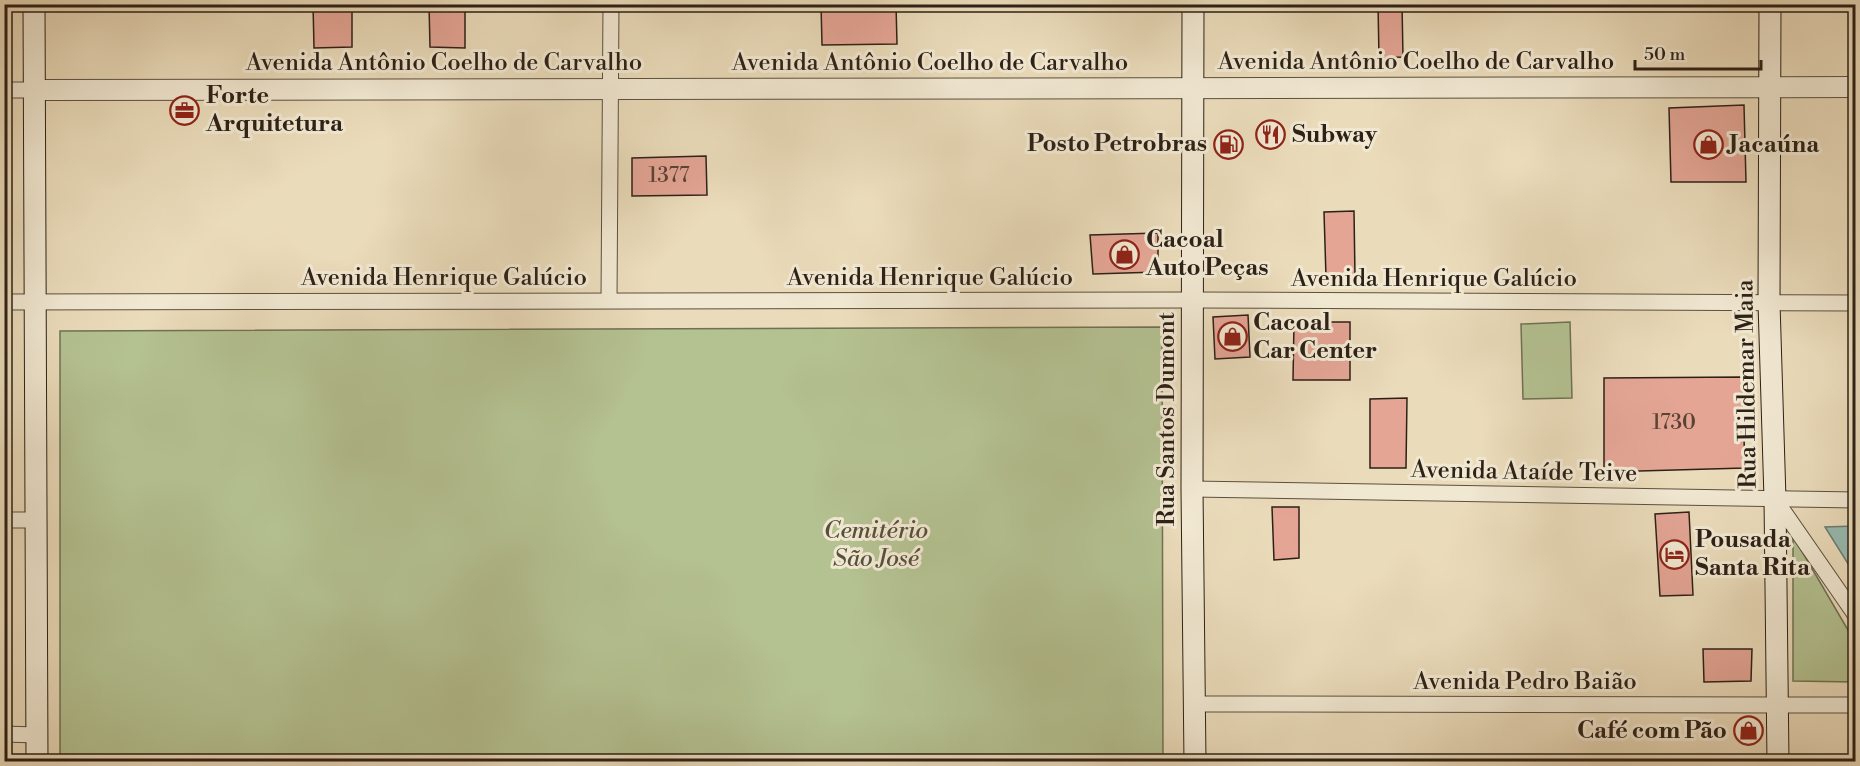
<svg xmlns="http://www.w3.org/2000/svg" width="1860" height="766" font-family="'Libre Bodoni',serif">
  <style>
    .green { fill: #b4c191; stroke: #707154; stroke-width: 1.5 }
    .water { fill: #98bbb1; stroke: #6d7d73; stroke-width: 1.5 }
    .building { fill: #e4a595; stroke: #2d2117; stroke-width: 1.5 }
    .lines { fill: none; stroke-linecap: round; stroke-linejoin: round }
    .minor-casing { stroke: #5c5040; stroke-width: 17 }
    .tertiary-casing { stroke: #5c5040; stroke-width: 22 }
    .secondary-casing { stroke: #2d2117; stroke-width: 23 }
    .minor { stroke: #f1e8d2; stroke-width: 15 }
    .tertiary { stroke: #f1e8d2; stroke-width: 20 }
    .secondary { stroke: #f1e8d2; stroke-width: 21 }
    .labels { text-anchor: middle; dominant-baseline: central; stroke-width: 6; stroke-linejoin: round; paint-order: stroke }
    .number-label { font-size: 21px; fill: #5b4236 }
    .street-label { font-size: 24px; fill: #2d2117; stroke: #f1e8d2 }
    .poi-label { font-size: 24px; font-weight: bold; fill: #2d2117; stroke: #f1e8d2; text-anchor: start }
    .park-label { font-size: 24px; font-style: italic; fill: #56513c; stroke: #f1e8d2 }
  </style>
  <rect width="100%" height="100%" fill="#eadbba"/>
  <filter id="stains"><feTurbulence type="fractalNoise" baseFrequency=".00333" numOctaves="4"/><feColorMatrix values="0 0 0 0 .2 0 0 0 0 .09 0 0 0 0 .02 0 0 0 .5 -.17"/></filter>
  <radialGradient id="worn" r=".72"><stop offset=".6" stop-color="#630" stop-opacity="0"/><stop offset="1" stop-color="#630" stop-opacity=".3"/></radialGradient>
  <g class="green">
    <path d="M 1570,322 L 1572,398 L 1523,399 L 1521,324 Z"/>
    <path d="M 1162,327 L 1163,761 L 60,761 L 60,331 Z"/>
    <path d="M 1793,536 L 1855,642 L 1855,682 L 1793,681 Z"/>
  </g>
  <path class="water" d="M 1855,526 L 1856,526 L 1855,575 L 1825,527 Z"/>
  <g class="building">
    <path d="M 313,4 L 352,4 L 352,47 L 314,48 Z"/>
    <path d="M 429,4 L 465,4 L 465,48 L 430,47 Z"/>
    <path d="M 821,4 L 896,4 L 897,44 L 822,45 Z"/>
    <path d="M 1378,4 L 1402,4 L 1403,57 L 1379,58 Z"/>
    <path d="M 1744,105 L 1746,182 L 1671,182 L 1669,108 Z"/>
    <path d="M 706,156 L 707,195 L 632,196 L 632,158 Z"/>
    <path d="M 1354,211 L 1355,277 L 1326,277 L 1324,212 Z"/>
    <path d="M 1158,233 L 1158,272 L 1093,274 L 1090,235 Z"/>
    <path d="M 1248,315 L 1250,357 L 1215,359 L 1213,317 Z"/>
    <path d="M 1294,322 L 1350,322 L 1350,380 L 1293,380 Z"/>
    <path d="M 1742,377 L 1745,468 L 1604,472 L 1604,378 Z"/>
    <path d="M 1407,398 L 1406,468 L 1370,468 L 1370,399 Z"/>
    <path d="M 1272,507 L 1299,507 L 1299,558 L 1274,560 Z"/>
    <path d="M 1689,512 L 1693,595 L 1660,596 L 1655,514 Z"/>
    <path d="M 1703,649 L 1752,649 L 1751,681 L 1704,682 Z"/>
  </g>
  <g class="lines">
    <defs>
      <g id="minor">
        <path d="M 4,90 L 34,90"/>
        <path d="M 609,300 L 611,4"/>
        <path d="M 4,302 L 1192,300 L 1856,303"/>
        <path d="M 1192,489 L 1856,500"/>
        <path d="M 1775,499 L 1856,616"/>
        <path d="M 4,520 L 37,520"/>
        <path d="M 1194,704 L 1856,705"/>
        <path d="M 4,734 L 36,735"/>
      </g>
      <path id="tertiary" d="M 34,90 L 1856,87"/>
      <g id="secondary">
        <path d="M 34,4 L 37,762"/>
        <path d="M 1193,4 L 1192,489 L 1195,762"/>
        <path d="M 1770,4 L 1769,303 L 1775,499 L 1778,762"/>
      </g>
    </defs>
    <use href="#minor" class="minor-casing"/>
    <use href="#tertiary" class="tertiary-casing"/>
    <use href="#secondary" class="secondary-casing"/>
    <use href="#minor" class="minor"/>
    <use href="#tertiary" class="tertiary"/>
    <use href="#secondary" class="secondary"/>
  </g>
  <defs>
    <symbol id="office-ring" viewBox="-11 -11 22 22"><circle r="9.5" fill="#f1e8d2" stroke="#8f2418" stroke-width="1.5"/><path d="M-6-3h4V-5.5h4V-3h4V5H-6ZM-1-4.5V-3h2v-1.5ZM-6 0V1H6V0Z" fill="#8f2418"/></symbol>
    <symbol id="restaurant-ring" viewBox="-11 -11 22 22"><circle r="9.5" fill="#f1e8d2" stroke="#8f2418" stroke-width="1.5"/><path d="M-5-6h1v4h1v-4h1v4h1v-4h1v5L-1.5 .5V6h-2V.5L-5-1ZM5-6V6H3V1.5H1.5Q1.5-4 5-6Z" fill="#8f2418"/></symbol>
    <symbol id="fuel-ring" viewBox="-11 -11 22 22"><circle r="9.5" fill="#f1e8d2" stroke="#8f2418" stroke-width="1.5"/><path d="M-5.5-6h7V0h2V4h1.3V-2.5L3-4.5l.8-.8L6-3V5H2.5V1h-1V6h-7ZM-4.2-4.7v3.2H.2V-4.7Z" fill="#8f2418"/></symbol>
    <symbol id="shop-ring" viewBox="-11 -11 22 22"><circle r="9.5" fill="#f1e8d2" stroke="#8f2418" stroke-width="1.5"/><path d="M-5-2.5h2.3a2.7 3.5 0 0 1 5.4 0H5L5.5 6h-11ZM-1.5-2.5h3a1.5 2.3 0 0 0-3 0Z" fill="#8f2418"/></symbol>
    <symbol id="hotel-ring" viewBox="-11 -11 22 22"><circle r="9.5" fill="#f1e8d2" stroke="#8f2418" stroke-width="1.5"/><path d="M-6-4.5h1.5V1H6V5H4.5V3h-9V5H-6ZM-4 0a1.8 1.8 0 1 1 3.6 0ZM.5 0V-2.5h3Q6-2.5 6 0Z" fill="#8f2418"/></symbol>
  </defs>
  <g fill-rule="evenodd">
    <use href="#office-ring" x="168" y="94" width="33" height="33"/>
    <use href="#restaurant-ring" x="1254" y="118" width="33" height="33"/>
    <use href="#fuel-ring" x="1212" y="128" width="33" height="33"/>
    <use href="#shop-ring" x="1692" y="128" width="33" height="33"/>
    <use href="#shop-ring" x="1108" y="238" width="33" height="33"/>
    <use href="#shop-ring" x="1216" y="320" width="33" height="33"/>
    <use href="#hotel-ring" x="1658" y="538" width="33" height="33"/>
    <use href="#shop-ring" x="1732" y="714" width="33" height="33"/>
  </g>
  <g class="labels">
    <g class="number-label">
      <text x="669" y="176">1377</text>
      <text x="1674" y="423">1730</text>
    </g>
    <g class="street-label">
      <text x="1416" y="62">Avenida Antônio Coelho de Carvalho</text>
      <text x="444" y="63">Avenida Antônio Coelho de Carvalho</text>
      <text x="930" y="63">Avenida Antônio Coelho de Carvalho</text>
      <text x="444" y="278">Avenida Henrique Galúcio</text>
      <text x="930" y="278">Avenida Henrique Galúcio</text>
      <text x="1434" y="279">Avenida Henrique Galúcio</text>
      <text transform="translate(1747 384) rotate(-91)">Rua Hildemar Maia</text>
      <text transform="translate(1167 419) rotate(-90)">Rua Santos Dumont</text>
      <text transform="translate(1524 472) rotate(1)">Avenida Ataíde Teive</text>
      <text x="1525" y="682">Avenida Pedro Baião</text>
    </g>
    <g class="poi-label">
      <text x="206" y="96">Forte<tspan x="206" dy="28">Arquitetura</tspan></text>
      <text x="1292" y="135">Subway</text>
      <text x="1207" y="144" text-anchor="end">Posto Petrobras</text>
      <text x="1729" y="145">Jacaúna</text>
      <text x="1146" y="240">Cacoal<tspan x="1146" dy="28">Auto Peças</tspan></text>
      <text x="1253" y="323">Cacoal<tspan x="1253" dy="28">Car Center</tspan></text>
      <text x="1695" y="540">Pousada<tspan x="1695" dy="28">Santa Rita</tspan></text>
      <text x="1727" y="731" text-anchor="end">Café com Pão</text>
    </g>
    <g class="park-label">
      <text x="876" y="531">Cemitério<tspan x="876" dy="28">São José</tspan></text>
    </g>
  </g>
  <rect width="1860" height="766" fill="none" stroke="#eadbba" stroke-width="24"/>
  <rect x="6" y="6" width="1848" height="754" fill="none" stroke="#2d2117" stroke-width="3"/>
  <rect x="12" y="12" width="1836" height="742" fill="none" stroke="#2d2117" stroke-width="1.5"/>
  <path d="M1635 60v9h126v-9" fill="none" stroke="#2d2117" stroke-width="3"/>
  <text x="1644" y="60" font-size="18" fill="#2d2117" stroke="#f1e8d2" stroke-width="4.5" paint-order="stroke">50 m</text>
  <rect width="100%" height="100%" filter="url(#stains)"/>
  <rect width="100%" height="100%" fill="url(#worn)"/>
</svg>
